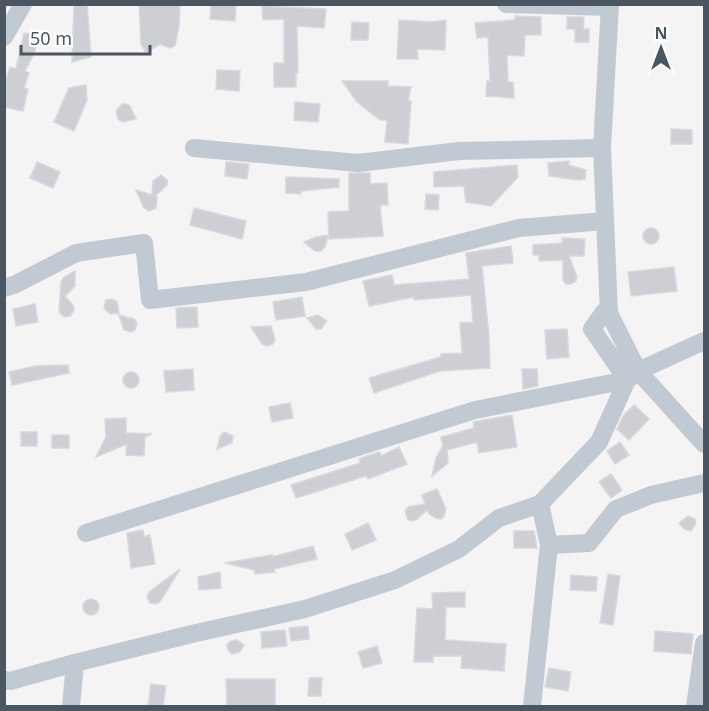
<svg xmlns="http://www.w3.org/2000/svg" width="709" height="711" font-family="'Noto Sans',sans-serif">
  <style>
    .building { fill: #cdcfd5; stroke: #d7d9de; stroke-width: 1.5 }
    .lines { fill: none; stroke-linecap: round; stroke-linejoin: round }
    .street { stroke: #c1cad2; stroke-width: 18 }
  </style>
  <rect width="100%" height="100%" fill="#f5f3f3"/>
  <g class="building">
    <path d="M 74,4 L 87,4 L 91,57 L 72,62 Z"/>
    <path d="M 139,4 L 180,4 L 179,26 L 175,46 L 170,48 L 160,44 L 146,53 L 141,44 Z"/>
    <path d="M 211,4 L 236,4 L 235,21 L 210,19 Z"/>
    <path d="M 262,6 L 326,9 L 324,28 L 297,26 L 298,73 L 296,73 L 296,87 L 274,87 L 274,63 L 284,63 L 284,19 L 263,20 Z"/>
    <path d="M 515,16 L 541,17 L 541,35 L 525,35 L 524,56 L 507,55 L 508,82 L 513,82 L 514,98 L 486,96 L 487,81 L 490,81 L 488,37 L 477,38 L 475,23 L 515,20 Z"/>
    <path d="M 567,17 L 584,17 L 583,29 L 589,29 L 589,42 L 575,42 L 575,29 L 567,29 Z"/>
    <path d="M 399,20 L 431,22 L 446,20 L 445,50 L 417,49 L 418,59 L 397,59 Z"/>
    <path d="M 352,22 L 369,23 L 368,40 L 351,40 Z"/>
    <path d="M 24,33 L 39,35 L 34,54 L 25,71 L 29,73 L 24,88 L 28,89 L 23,111 L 4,107 L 4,86 L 10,67 L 16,69 Z"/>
    <path d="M 217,70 L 240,71 L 239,91 L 216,89 Z"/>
    <path d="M 342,81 L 388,81 L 388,86 L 411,87 L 408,101 L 411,101 L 408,144 L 385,142 L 387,120 L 380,120 L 357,102 Z"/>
    <path d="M 86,85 L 87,100 L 74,131 L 54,122 L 69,88 Z"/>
    <path d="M 295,102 L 320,104 L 318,122 L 294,120 Z"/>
    <path d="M 122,104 L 127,104 L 130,106 L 136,119 L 122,122 L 118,119 L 116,111 Z"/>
    <path d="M 671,129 L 692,130 L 692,144 L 671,144 Z"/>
    <path d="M 569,161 L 569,165 L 586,170 L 585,179 L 579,180 L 549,176 L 548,163 Z"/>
    <path d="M 37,162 L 60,172 L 53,188 L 30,178 Z"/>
    <path d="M 226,162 L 249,164 L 247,179 L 225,176 Z"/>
    <path d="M 517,165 L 518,177 L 491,206 L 466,202 L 464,186 L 434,187 L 434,172 Z"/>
    <path d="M 349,173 L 370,173 L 370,184 L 387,183 L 388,205 L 380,205 L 383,236 L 329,239 L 328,212 L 349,211 Z"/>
    <path d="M 161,175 L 167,180 L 167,185 L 155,196 L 157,197 L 156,208 L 149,211 L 144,208 L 136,190 L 152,195 L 153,181 Z"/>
    <path d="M 286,177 L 339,179 L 339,187 L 301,191 L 301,194 L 286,193 Z"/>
    <path d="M 426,194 L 439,195 L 438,210 L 425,209 Z"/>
    <path d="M 194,208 L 246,221 L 242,239 L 190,225 Z"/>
    <circle cx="651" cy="236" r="8"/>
    <path d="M 328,235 L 325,247 L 321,251 L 315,251 L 304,242 L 316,237 Z"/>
    <path d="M 562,238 L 585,239 L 584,256 L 569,256 L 577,277 L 576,281 L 571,284 L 566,284 L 563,280 L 563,260 L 539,261 L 539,255 L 533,255 L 533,245 L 562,243 Z"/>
    <path d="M 511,246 L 513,263 L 482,266 L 489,337 L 490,368 L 440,371 L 374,393 L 369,378 L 441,357 L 441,354 L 462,353 L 460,323 L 473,322 L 471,295 L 414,300 L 414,297 L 369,306 L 363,281 L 392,275 L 394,285 L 469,279 L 466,253 Z"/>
    <path d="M 674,267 L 677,291 L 631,296 L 628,272 Z"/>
    <path d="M 75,271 L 75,286 L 65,296 L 73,305 L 74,310 L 70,316 L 64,317 L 59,312 L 61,282 L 64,277 Z"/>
    <path d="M 302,297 L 305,316 L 276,320 L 273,302 Z"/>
    <path d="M 112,299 L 117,302 L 119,313 L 110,314 L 104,308 L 106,300 Z"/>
    <path d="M 35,304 L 38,322 L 16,326 L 13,309 Z"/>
    <path d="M 197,307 L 198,327 L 177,328 L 176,308 Z"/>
    <path d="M 119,315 L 134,319 L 137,323 L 135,330 L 131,332 L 124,330 Z"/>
    <path d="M 318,315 L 327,321 L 321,329 L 316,329 L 307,318 Z"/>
    <path d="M 271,326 L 275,340 L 273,344 L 267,346 L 262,344 L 251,327 Z"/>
    <path d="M 567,329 L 569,357 L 547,359 L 545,330 Z"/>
    <path d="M 68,365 L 69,373 L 12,385 L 9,372 L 35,366 Z"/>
    <path d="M 193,369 L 194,390 L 166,392 L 164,371 Z"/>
    <path d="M 522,369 L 537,369 L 538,386 L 523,389 Z"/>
    <circle cx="131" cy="380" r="8"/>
    <path d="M 290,403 L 293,418 L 272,422 L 269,407 Z"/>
    <path d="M 634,405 L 649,419 L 629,440 L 617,429 L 623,416 Z"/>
    <path d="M 512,415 L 517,447 L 479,453 L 477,442 L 447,450 L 448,463 L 432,476 L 436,458 L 443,446 L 441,437 L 474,428 L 473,422 L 478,421 Z"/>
    <path d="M 126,418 L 126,433 L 152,434 L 145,437 L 144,456 L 126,455 L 127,444 L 96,457 L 106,437 L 105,419 Z"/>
    <rect x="21" y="432" width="16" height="14"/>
    <path d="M 224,432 L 233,436 L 232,443 L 217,449 L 220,436 Z"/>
    <rect x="52" y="435" width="17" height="13"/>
    <path d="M 620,442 L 629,455 L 615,464 L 607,451 Z"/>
    <path d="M 399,447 L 407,464 L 368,479 L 366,476 L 296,498 L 291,485 L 360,463 L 359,459 L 366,456 L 380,452 L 381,456 Z"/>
    <path d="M 611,474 L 622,490 L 611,498 L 599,482 Z"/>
    <path d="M 437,489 L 446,509 L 444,516 L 441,519 L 436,518 L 429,514 L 427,510 L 416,520 L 410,521 L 407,518 L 405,511 L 408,507 L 425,504 L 422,495 Z"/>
    <path d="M 688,516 L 695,519 L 696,523 L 691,531 L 684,529 L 679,523 Z"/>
    <path d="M 368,523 L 376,540 L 352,550 L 345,534 Z"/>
    <path d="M 143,530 L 144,537 L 150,535 L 155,564 L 131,568 L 127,533 Z"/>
    <path d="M 514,531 L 534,531 L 537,548 L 514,548 Z"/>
    <path d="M 313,546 L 317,559 L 274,569 L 275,572 L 255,574 L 254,570 L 225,563 L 272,555 L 272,557 Z"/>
    <path d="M 180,569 L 160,602 L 155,604 L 150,603 L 147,597 L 149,592 Z"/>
    <path d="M 220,572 L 221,588 L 199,590 L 198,577 Z"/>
    <path d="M 608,574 L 620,576 L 613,625 L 600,623 Z"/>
    <path d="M 571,575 L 597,577 L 596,591 L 570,590 Z"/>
    <path d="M 465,592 L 465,607 L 446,607 L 445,640 L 506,644 L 504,671 L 461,668 L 462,656 L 433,656 L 433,662 L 414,662 L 417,608 L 433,609 L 432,593 Z"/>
    <circle cx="91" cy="607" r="8"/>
    <path d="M 308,626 L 309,639 L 291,641 L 289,628 Z"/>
    <path d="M 285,630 L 287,646 L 262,648 L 261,632 Z"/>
    <path d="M 655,631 L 693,634 L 691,654 L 654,651 Z"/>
    <path d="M 237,640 L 244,645 L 240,652 L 232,654 L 228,650 L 227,645 L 231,641 Z"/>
    <path d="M 377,646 L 382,663 L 363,668 L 358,652 Z"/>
    <path d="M 549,668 L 571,672 L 568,691 L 545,687 Z"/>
    <path d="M 309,678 L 322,678 L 321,696 L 308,696 Z"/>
    <path d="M 226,679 L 275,679 L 275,706 L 227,706 Z"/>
    <path d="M 151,684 L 166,686 L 163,706 L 148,706 Z"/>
  </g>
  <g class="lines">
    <g class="street">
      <path d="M 506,4 L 610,7"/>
      <path d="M 610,4 L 602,148 L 609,313 L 638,371 L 704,444"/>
      <path d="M 4,37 L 23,4"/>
      <path d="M 194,148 L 358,163 L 459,151 L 602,148"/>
      <path d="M 4,288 L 16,284 L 76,253 L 144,243 L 150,300 L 306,282 L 519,228 L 605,221"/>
      <path d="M 86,533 L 475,410 L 627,380 L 592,329 L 604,312 L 609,313"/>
      <path d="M 549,545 L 589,543 L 616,509 L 651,495 L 704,483"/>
      <path d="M 4,680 L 10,681 L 75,663"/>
      <path d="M 71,706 L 75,663 L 196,633 L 305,609 L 395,580 L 459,549 L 499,518 L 540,504 L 599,442 L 627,380 L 638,371 L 704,341"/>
      <path d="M 532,706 L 549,545 L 540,504"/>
      <path d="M 695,706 L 704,643"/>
    </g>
  </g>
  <rect width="709" height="711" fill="none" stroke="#4a5661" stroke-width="12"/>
  <g transform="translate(661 48)" stroke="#ffffff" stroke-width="4.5" paint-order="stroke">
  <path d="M0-4.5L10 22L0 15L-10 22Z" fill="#4a5661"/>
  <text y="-9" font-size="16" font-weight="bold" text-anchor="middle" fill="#4a5661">N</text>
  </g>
  <path d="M21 45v9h129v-9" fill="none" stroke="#4a5661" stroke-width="3"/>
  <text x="30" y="45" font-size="18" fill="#4a5661" stroke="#ffffff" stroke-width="4.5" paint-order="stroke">50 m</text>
</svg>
